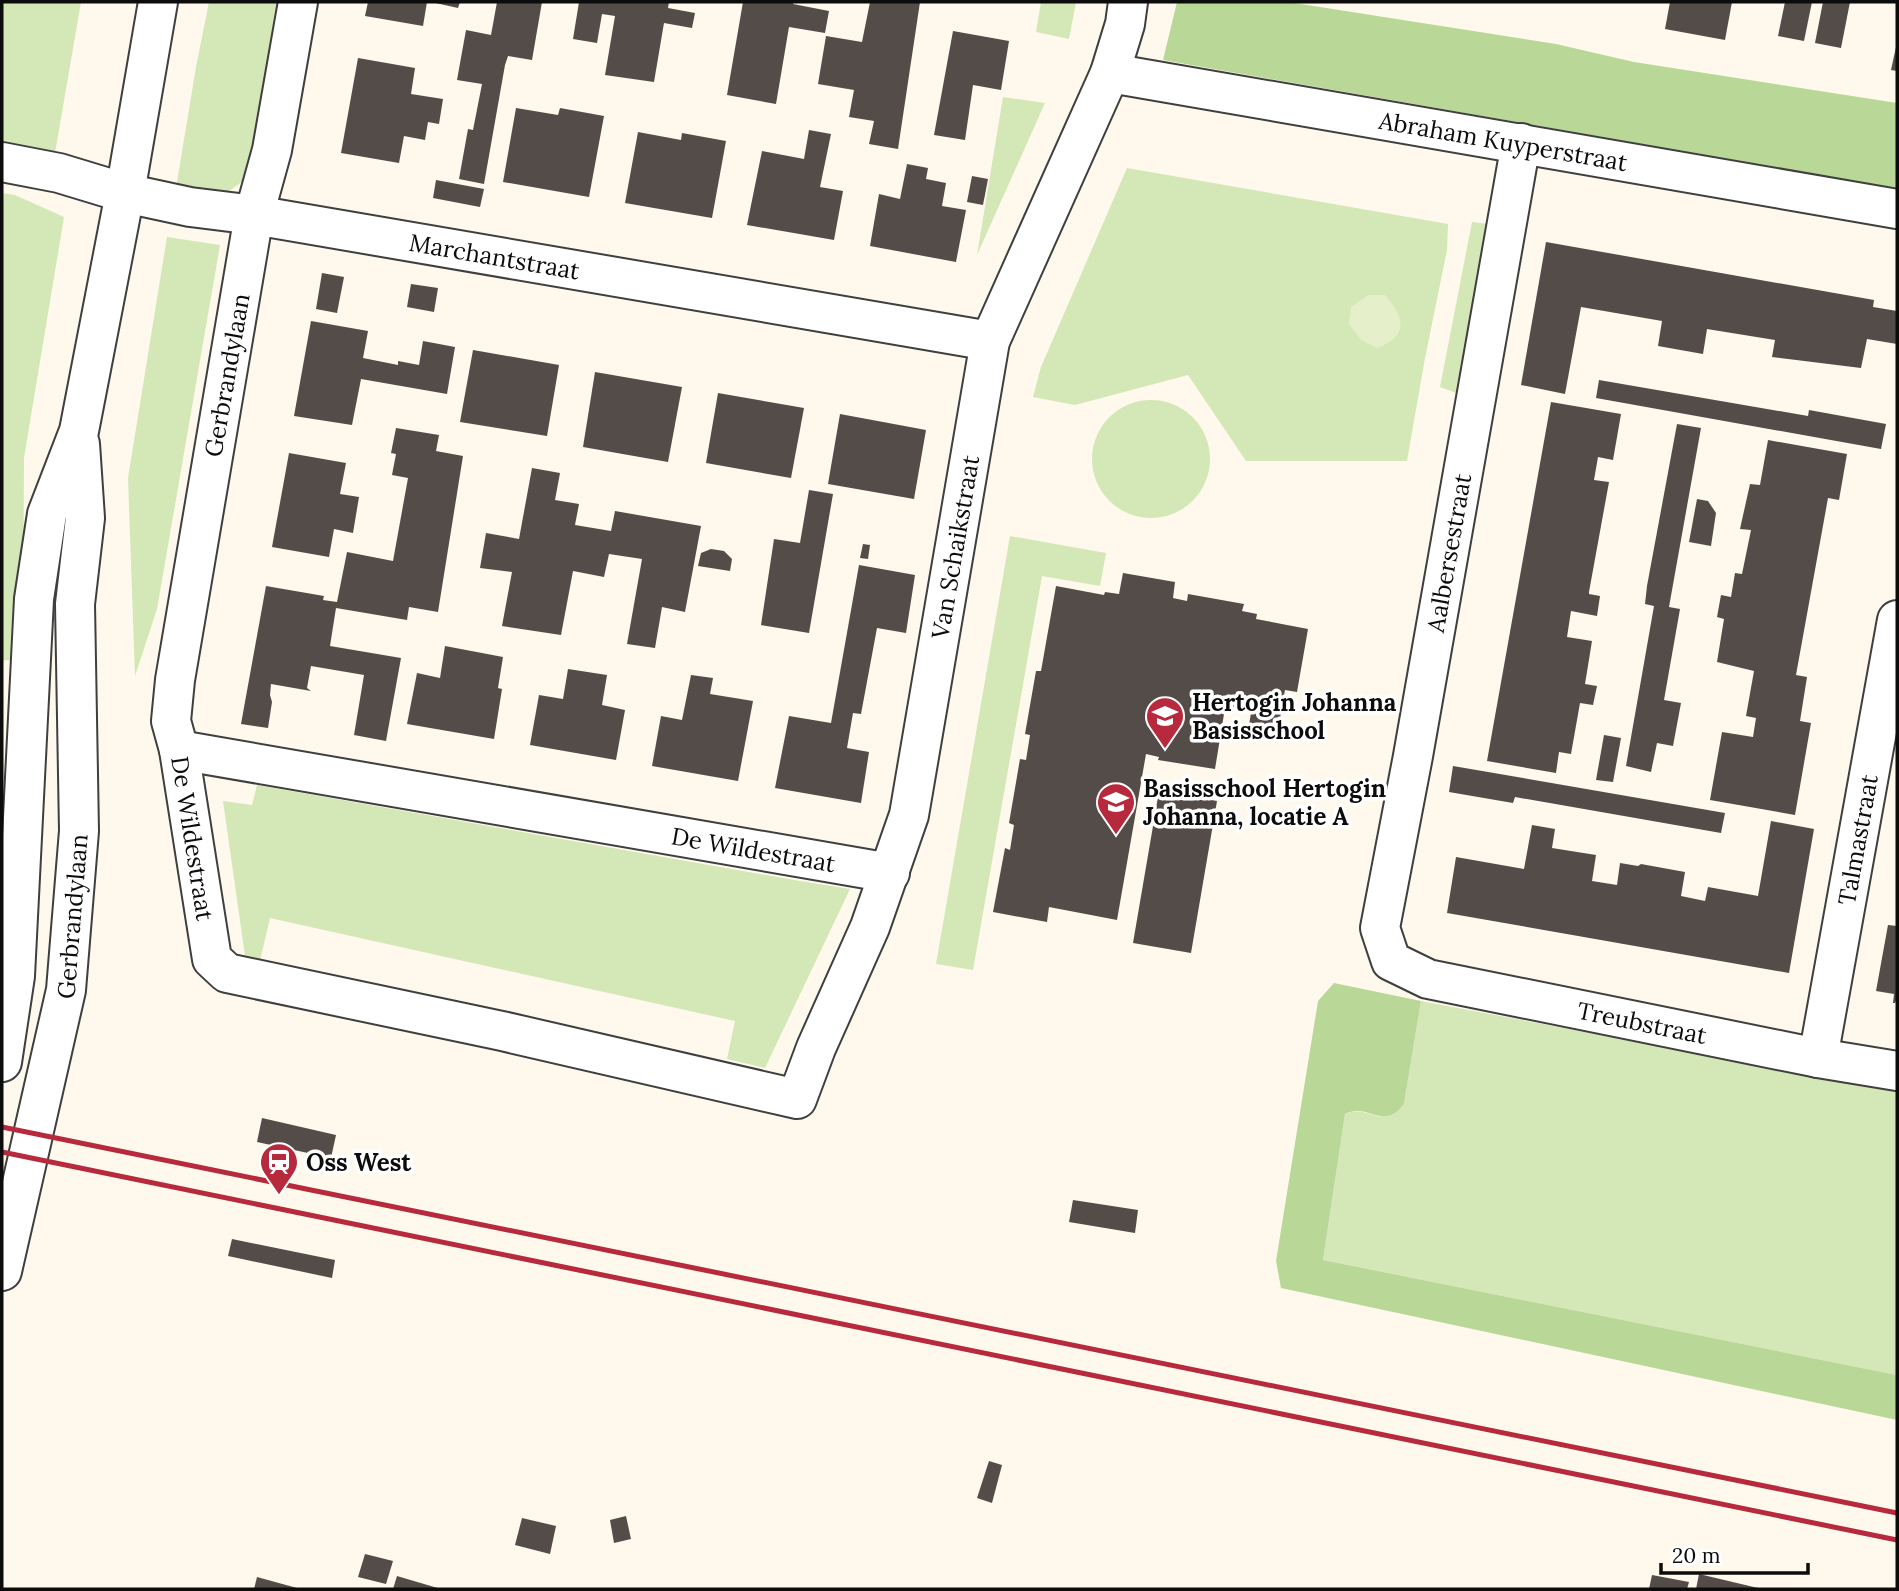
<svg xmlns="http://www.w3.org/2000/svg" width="1899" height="1591" font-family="Lora,serif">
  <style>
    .green { fill: #d4e7b7 }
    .forest { fill: #b9d797 }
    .pitch { fill: #e5efc9 }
    .building { fill: #544c49 }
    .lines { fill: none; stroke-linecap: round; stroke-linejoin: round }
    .minor-casing { stroke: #3f3f3f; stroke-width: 42 }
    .tertiary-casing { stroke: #3f3f3f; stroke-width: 42 }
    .minor { stroke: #fff; stroke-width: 38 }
    .tertiary { stroke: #fff; stroke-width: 38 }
    .rail { stroke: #b7293c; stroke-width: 5 }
    .labels { text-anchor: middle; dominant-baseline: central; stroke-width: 7; stroke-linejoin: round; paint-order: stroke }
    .street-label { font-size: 24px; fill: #0c0c0c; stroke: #fff }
    .poi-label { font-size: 24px; font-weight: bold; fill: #0c0c0c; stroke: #fff; text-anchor: start }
  </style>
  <rect width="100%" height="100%" fill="#fef9ec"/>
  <g class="green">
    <path d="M 2,2 L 81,2 L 55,153 L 21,156 L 2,149 Z"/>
    <path d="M 209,2 L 287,2 L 254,169 C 225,202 215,195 175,194 L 196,67 Z"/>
    <path d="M 1041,2 L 1076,2 L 1069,39 L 1036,32 Z"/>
    <path d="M 1003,97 L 1045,103 L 977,255 Z"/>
    <path d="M 1127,168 L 1448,224 L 1447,250 L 1425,358 L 1407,461 L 1246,461 L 1188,375 L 1075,405 L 1033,397 L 1041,367 Z"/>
    <path d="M 2,193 L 15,195 L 64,217 L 24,458 L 23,661 L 2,660 Z"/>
    <path d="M 1472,222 L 1489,224 L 1459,394 L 1440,387 Z"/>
    <path d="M 167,237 L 220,245 L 157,609 L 135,676 L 128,478 Z"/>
    <circle cx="1151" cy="459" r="59"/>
    <path d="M 1010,536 L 1106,553 L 1100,586 L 1042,576 L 973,970 L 936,964 Z"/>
    <path d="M 257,785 L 800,881 L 850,889 L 765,1068 L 727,1059 L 735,1021 L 270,918 L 259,965 L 245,956 L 223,801 L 252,805 Z"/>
    <path d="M 1421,1001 L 1897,1091 L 1897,1375 L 1323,1260 L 1345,1114 C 1369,1103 1383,1132 1404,1104 Z"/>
  </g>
  <g class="forest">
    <path d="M 1177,2 L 1288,2 L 1556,44 L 1634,62 L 1897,103 L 1897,189 L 1163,60 Z"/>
    <path d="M 1334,983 L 1421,1001 L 1404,1104 C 1383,1132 1369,1102 1345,1114 L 1323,1260 L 1897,1375 L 1897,1420 L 1281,1288 L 1276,1261 L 1318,1001 Z"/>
  </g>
  <path class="pitch" d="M 1368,295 L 1385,295 C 1405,318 1409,336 1377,348 L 1361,340 L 1349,324 L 1351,307 Z"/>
  <g class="building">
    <path d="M 368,2 L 427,2 L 423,26 L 365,16 Z"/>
    <path d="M 431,2 L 460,2 L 458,8 Z"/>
    <path d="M 497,2 L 542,2 L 532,60 L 508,56 L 505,65 L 484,184 L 459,179 L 468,129 L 473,130 L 482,84 L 457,80 L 466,30 L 491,35 Z"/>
    <path d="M 579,2 L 669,2 L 668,8 L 695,13 L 692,28 L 664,23 L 654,82 L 605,75 L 615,16 L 602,14 L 597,43 L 573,39 Z"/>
    <path d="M 743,2 L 793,2 L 793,4 L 829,11 L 825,33 L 789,27 L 776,104 L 727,95 Z"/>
    <path d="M 870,2 L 920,2 L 898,149 L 869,144 L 874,121 L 849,117 L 854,90 L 818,84 L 826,36 L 862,42 Z"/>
    <path d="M 1670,2 L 1732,2 L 1725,40 L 1665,29 Z"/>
    <path d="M 1785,2 L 1812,2 L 1804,41 L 1778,36 Z"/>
    <path d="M 1823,2 L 1850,2 L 1841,48 L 1815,43 Z"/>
    <path d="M 953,31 L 1009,41 L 1001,90 L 973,85 L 965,140 L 934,135 Z"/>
    <path d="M 1896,47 L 1897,47 L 1897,71 L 1891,70 Z"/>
    <path d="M 358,58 L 415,68 L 411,94 L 443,99 L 439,124 L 428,122 L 425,140 L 404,136 L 399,163 L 341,153 Z"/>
    <path d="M 516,108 L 558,115 L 560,108 L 604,116 L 589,197 L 503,182 Z"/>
    <path d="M 809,130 L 831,134 L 820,187 L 843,191 L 834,240 L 747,225 L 762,151 L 804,159 Z"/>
    <path d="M 638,132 L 681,140 L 682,133 L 726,141 L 712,218 L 625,203 Z"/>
    <path d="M 907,164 L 928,168 L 926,179 L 946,183 L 942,206 L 966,210 L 956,262 L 870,246 L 879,194 L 900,199 Z"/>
    <path d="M 972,176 L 988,179 L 983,205 L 967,202 Z"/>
    <path d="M 436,180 L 484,189 L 480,207 L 433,198 Z"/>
    <path d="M 1546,242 L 1874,300 L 1873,307 L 1897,311 L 1897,344 L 1867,339 L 1861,368 L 1772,357 L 1775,340 L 1707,329 L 1703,354 L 1658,346 L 1662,321 L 1581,307 L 1565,394 L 1521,385 Z"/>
    <path d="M 322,273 L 344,277 L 337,313 L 316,309 Z"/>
    <path d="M 411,284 L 438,288 L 434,312 L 407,307 Z"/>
    <path d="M 311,321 L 368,331 L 363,358 L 398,365 L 398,361 L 419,365 L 423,341 L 455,347 L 447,394 L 361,379 L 352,425 L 294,416 Z"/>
    <path d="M 473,350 L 559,365 L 547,436 L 460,422 Z"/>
    <path d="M 595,372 L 682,387 L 668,462 L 583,447 Z"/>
    <path d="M 1599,380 L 1808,416 L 1809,410 L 1886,424 L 1881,449 L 1596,398 Z"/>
    <path d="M 718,393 L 804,408 L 791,478 L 706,463 Z"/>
    <path d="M 1551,402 L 1621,414 L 1613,460 L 1598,457 L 1594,480 L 1609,482 L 1589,592 L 1589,594 L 1600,596 L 1597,616 L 1571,611 L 1567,637 L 1592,641 L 1585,684 L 1597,686 L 1593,705 L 1580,703 L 1571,754 L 1559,752 L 1556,773 L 1487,761 Z"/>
    <path d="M 840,414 L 926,430 L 914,499 L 828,484 Z"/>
    <path d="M 1677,424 L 1701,428 L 1669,607 L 1680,609 L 1664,700 L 1681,703 L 1673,746 L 1657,743 L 1651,772 L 1626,766 L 1654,606 L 1645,604 L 1647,586 Z"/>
    <path d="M 396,428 L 439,435 L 436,451 L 463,456 L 438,612 L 409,607 L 407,620 L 336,608 L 330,646 L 401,658 L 386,741 L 354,735 L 364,675 L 311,666 L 307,688 L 311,691 L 271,684 L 270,695 L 272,702 L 268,728 L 241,724 L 266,586 L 324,596 L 323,600 L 337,602 L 347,552 L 393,561 L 408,478 L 392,475 L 396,454 L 391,453 Z"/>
    <path d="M 1768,440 L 1847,454 L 1839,500 L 1828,498 L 1796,675 L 1807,677 L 1800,721 L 1811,723 L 1795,815 L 1710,800 L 1722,732 L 1753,737 L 1756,718 L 1746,716 L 1754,671 L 1717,662 L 1724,619 L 1717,617 L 1721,595 L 1731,597 L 1735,573 L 1742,574 L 1751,530 L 1740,529 L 1750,484 L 1760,485 Z"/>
    <path d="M 289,453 L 346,463 L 340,494 L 359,497 L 353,533 L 334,529 L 329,557 L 272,547 Z"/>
    <path d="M 532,468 L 560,473 L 555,500 L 579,504 L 575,525 L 611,531 L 615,511 L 701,526 L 685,612 L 662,607 L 655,648 L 627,644 L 642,559 L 609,554 L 604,577 L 573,571 L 561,635 L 502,626 L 512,572 L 480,568 L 486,533 L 519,539 Z"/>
    <path d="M 809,490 L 833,494 L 809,633 L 761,625 L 774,539 L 800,543 Z"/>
    <path d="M 1697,499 L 1708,501 L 1716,513 L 1711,546 L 1689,542 Z"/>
    <path d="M 863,544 L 870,545 L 868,559 L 860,558 Z"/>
    <path d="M 711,549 L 724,551 L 732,559 L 730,571 L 698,566 L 701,553 Z"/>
    <path d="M 859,565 L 915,575 L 906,633 L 877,628 L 861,714 L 853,713 L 847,748 L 869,752 L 861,803 L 775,788 L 789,716 L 831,723 Z"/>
    <path d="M 1123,573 L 1175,582 L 1173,598 L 1187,601 L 1188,594 L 1244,604 L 1242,611 L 1257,614 L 1256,619 L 1308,629 L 1297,692 L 1285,690 L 1278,730 L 1249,725 L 1251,713 L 1225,708 L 1215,769 L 1158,760 L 1159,757 L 1146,754 L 1117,920 L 1049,907 L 1047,922 L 993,912 L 1005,848 L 1010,850 L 1014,825 L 1009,823 L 1020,759 L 1026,760 L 1030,735 L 1025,734 L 1036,671 L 1041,671 L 1056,586 L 1104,595 L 1105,592 L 1119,594 Z"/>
    <path d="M 445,646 L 503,657 L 498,688 L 502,689 L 494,739 L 407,724 L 417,673 L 440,678 Z"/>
    <path d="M 568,669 L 607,675 L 602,705 L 625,710 L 616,760 L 530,745 L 539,695 L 563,699 Z"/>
    <path d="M 691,675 L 713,678 L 710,694 L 753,701 L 738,781 L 652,766 L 661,716 L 682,720 Z"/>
    <path d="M 1604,735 L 1621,738 L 1613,782 L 1596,780 Z"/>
    <path d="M 1453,766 L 1725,813 L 1721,833 L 1515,797 L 1513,803 L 1449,792 Z"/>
    <path d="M 1159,791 L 1217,801 L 1191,953 L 1133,943 Z"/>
    <path d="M 1771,821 L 1814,829 L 1789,973 L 1447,913 L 1456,857 L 1524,869 L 1532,825 L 1555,829 L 1552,848 L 1596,855 L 1592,881 L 1617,885 L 1620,863 L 1638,866 L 1641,864 L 1685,872 L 1681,896 L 1705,901 L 1708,887 L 1758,896 Z"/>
    <path d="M 1888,925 L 1897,926 L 1897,998 L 1895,1003 L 1893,1003 L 1894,994 L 1876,991 Z"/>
    <path d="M 262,1118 L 336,1135 L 331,1158 L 257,1142 Z"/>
    <path d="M 1073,1200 L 1138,1210 L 1135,1233 L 1069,1222 Z"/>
    <path d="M 232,1239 L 335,1260 L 332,1278 L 228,1256 Z"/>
    <path d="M 989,1461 L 1002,1465 L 992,1503 L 977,1498 Z"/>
    <path d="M 626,1516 L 631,1539 L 614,1543 L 610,1520 Z"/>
    <path d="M 522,1518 L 556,1526 L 550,1554 L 515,1545 Z"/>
    <path d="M 365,1554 L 393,1561 L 386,1584 L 358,1577 Z"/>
    <path d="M 1699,1574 L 1758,1588 L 1758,1589 L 1696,1589 Z"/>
    <path d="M 1652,1575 L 1689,1582 L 1687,1589 L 1649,1589 Z"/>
    <path d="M 397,1576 L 441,1589 L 393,1589 Z"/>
    <path d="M 257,1577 L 297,1588 L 297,1589 L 254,1589 Z"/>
  </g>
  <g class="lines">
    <defs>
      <g id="minor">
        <path id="s1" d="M 298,2 L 272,150 L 254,215 L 175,680 L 171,721 L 179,750 L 212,959 L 227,973 L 502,1031 L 797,1099 L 816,1048 L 870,927 L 909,815 L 990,341 L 1110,73 L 1125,24 L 1128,2"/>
        <path id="s2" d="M 1110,73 L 1897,209"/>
        <path id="s3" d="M 1521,143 L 1413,756 L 1380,928 L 1391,961 L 1428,979 L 1818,1058 L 1897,1071"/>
        <path id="s4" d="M 2,162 L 59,173 L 125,193 L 190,207 L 254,215 L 990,341"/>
        <path id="s5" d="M 179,750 L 890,873"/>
        <path id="s6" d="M 1818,1058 L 1897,620"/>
      </g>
      <g id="tertiary">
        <path d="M 2,1062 L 15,976 L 34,599 L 47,514 L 79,431 L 125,193 L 158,2"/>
        <path id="s7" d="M 2,1271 L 66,990 L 79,831 L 75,604 L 85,518 L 80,444"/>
      </g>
    </defs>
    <use href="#minor" class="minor-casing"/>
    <use href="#tertiary" class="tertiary-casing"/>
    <use href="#minor" class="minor"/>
    <use href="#tertiary" class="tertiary"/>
    <g class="rail">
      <path d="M 2,1127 L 1897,1513"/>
      <path d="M 2,1152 L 1897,1540"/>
    </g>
  </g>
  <defs>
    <symbol id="school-pin" viewBox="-11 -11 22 30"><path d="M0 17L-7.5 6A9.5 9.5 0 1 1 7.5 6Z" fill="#b7293c" stroke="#fff"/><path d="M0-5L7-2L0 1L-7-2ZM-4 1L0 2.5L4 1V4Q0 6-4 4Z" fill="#fff"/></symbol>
    <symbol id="station-pin" viewBox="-11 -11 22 30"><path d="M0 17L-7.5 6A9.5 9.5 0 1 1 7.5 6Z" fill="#b7293c" stroke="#fff"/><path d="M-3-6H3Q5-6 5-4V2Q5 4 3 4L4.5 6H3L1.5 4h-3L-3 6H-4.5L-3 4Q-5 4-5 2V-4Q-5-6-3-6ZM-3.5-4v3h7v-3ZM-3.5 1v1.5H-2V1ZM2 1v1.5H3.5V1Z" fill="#fff"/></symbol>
  </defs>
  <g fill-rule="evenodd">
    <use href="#school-pin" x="1143" y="694" width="44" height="60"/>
    <use href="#school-pin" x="1094" y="780" width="44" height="60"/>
    <use href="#station-pin" x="257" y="1140" width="44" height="60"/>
  </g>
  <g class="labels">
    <g class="street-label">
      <text stroke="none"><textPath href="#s2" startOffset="399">Abraham Kuyperstraat</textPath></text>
      <text stroke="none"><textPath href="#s4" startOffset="502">Marchantstraat</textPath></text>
      <text transform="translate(227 375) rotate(-80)">Gerbrandylaan</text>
      <text stroke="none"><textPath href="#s1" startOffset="2154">Van Schaikstraat</textPath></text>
      <text transform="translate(1449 553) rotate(-80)">Aalbersestraat</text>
      <text stroke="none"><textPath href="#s6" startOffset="222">Talmastraat</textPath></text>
      <text stroke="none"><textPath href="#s1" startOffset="850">De Wildestraat</textPath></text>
      <text stroke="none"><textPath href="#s5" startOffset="583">De Wildestraat</textPath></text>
      <text stroke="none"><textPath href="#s7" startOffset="362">Gerbrandylaan</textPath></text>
      <text stroke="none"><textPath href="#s3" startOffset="1092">Treubstraat</textPath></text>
    </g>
    <g class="poi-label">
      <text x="1192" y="702">Hertogin Johanna<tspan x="1192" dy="28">Basisschool</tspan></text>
      <text x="1143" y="788">Basisschool Hertogin<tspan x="1143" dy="28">Johanna, locatie A</tspan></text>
      <text x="306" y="1162">Oss West</text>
    </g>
  </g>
  <rect width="1899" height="1591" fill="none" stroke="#0c0c0c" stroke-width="7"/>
  <path d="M1661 1563v10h147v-10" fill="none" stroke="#0c0c0c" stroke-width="3.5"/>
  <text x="1672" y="1563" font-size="21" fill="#0c0c0c" stroke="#ffffff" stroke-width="5" paint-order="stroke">20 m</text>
</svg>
